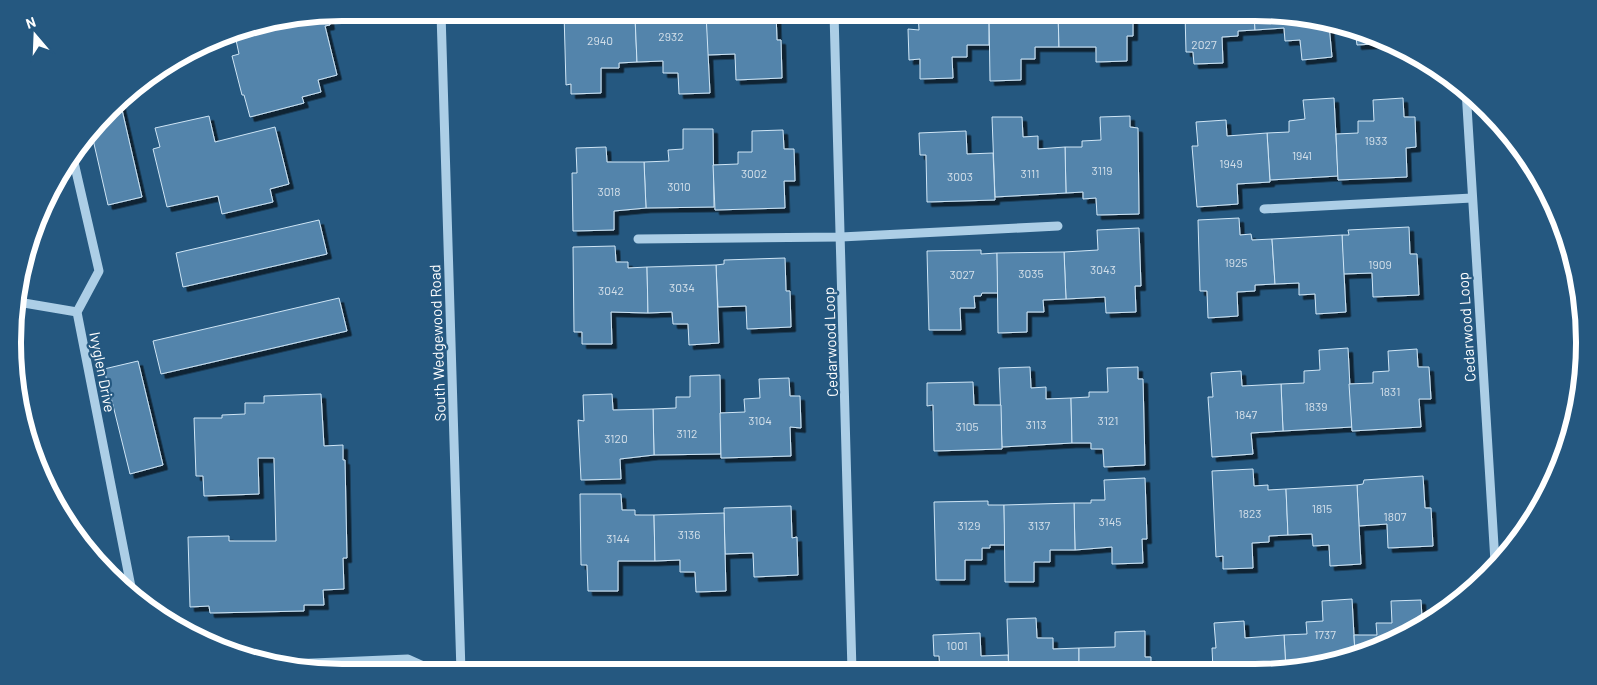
<svg xmlns="http://www.w3.org/2000/svg" width="1597" height="685" font-family="Barlow,sans-serif">
  <style>
    .building { fill: #5284ab; stroke: #cfe5f5; filter: url(#shadow) }
    .lines { fill: none; stroke-linecap: round; stroke-linejoin: round }
    .minor { stroke: #accee6; stroke-width: 9 }
    .labels { text-anchor: middle; dominant-baseline: central; stroke-width: 4.5; stroke-linejoin: round; paint-order: stroke }
    .number-label { font-size: 12px; fill: #d4e0ea }
    .street-label { font-size: 15px; fill: #fff; stroke: #255880 }
    .rim { fill: none; stroke: #fff; stroke-width: 6 }
  </style>
  <defs>
    <filter id="shadow"><feDropShadow dx="4.5" dy="4.5" stdDeviation="0" flood-color="#0009"/></filter>
  </defs>
  <rect width="100%" height="100%" fill="#255880"/>
  <g class="building">
    <path d="M 564,13 L 619,13 L 619,17 L 635,17 L 637,62 L 619,63 L 619,68 L 601,68 L 601,93 L 571,94 L 571,84 L 566,85 Z"/>
    <path d="M 706,13 L 776,13 L 777,40 L 781,40 L 782,78 L 736,80 L 735,54 L 707,55 Z"/>
    <path d="M 706,13 L 710,93 L 679,94 L 678,73 L 663,73 L 663,61 L 637,62 L 635,17 Z"/>
    <path d="M 918,13 L 989,13 L 989,45 L 967,45 L 967,57 L 952,57 L 953,78 L 920,79 L 920,59 L 909,60 L 908,29 L 919,30 Z"/>
    <path d="M 989,13 L 1058,13 L 1059,47 L 1035,47 L 1035,59 L 1021,59 L 1021,80 L 990,81 Z"/>
    <path d="M 1058,13 L 1133,13 L 1133,36 L 1127,36 L 1127,61 L 1096,62 L 1096,47 L 1059,47 Z"/>
    <path d="M 1185,13 L 1254,13 L 1255,30 L 1238,31 L 1238,36 L 1222,37 L 1223,63 L 1194,64 L 1193,52 L 1186,52 Z"/>
    <path d="M 1254,13 L 1329,25 L 1332,57 L 1302,60 L 1300,40 L 1285,41 L 1284,28 L 1255,30 Z"/>
    <path d="M 328,15 L 330,25 L 325,26 L 337,75 L 318,80 L 321,92 L 302,97 L 304,103 L 250,117 L 244,95 L 242,95 L 232,56 L 239,54 L 236,40 L 259,34 L 257,27 Z"/>
    <path d="M 1355,29 L 1361,30 L 1389,43 L 1357,45 Z"/>
    <path d="M 1334,98 L 1338,176 L 1270,180 L 1267,133 L 1289,132 L 1289,121 L 1305,119 L 1303,100 Z"/>
    <path d="M 1403,98 L 1404,117 L 1415,117 L 1416,147 L 1406,148 L 1407,177 L 1338,180 L 1336,134 L 1358,133 L 1358,121 L 1374,121 L 1373,100 Z"/>
    <path d="M 120,101 L 142,197 L 108,205 L 92,135 Z"/>
    <path d="M 209,116 L 215,142 L 275,127 L 289,184 L 270,189 L 273,202 L 222,214 L 218,196 L 167,207 L 153,149 L 160,147 L 155,128 Z"/>
    <path d="M 1130,116 L 1130,127 L 1138,128 L 1139,214 L 1097,215 L 1096,198 L 1083,199 L 1083,192 L 1066,193 L 1065,147 L 1082,147 L 1082,141 L 1101,140 L 1100,117 Z"/>
    <path d="M 992,117 L 1022,117 L 1023,137 L 1038,136 L 1038,149 L 1065,147 L 1066,193 L 995,197 Z"/>
    <path d="M 1226,120 L 1227,136 L 1267,133 L 1270,182 L 1237,184 L 1238,204 L 1197,207 L 1192,146 L 1198,146 L 1196,122 Z"/>
    <path d="M 683,129 L 713,129 L 714,207 L 646,208 L 644,162 L 669,161 L 668,150 L 683,149 Z"/>
    <path d="M 783,130 L 784,149 L 794,149 L 795,181 L 784,181 L 785,208 L 715,210 L 713,165 L 738,164 L 738,152 L 752,152 L 752,131 Z"/>
    <path d="M 966,131 L 967,154 L 993,153 L 995,200 L 927,202 L 926,155 L 920,155 L 919,133 Z"/>
    <path d="M 606,147 L 607,162 L 644,162 L 646,208 L 614,211 L 614,230 L 573,231 L 572,173 L 577,173 L 576,148 Z"/>
    <path d="M 1239,218 L 1240,235 L 1251,234 L 1252,240 L 1272,239 L 1275,284 L 1255,285 L 1255,291 L 1237,292 L 1238,316 L 1208,318 L 1207,291 L 1200,291 L 1198,220 Z"/>
    <path d="M 319,220 L 327,254 L 183,287 L 176,253 Z"/>
    <path d="M 1409,227 L 1410,254 L 1417,254 L 1419,295 L 1373,297 L 1372,273 L 1343,274 L 1342,235 L 1349,235 L 1348,230 Z"/>
    <path d="M 1139,228 L 1141,286 L 1135,286 L 1136,312 L 1106,313 L 1105,297 L 1066,299 L 1064,252 L 1098,250 L 1097,230 Z"/>
    <path d="M 1342,235 L 1346,312 L 1316,314 L 1315,294 L 1299,295 L 1299,283 L 1275,284 L 1272,239 Z"/>
    <path d="M 615,246 L 616,262 L 628,262 L 628,268 L 647,267 L 648,313 L 611,312 L 612,344 L 582,344 L 582,332 L 574,332 L 573,247 Z"/>
    <path d="M 981,250 L 981,254 L 997,253 L 998,293 L 982,293 L 981,296 L 974,296 L 975,308 L 960,308 L 961,330 L 929,330 L 927,251 Z"/>
    <path d="M 1064,252 L 1066,299 L 1043,300 L 1044,312 L 1027,312 L 1027,332 L 998,333 L 997,253 Z"/>
    <path d="M 785,258 L 786,291 L 790,291 L 791,327 L 747,329 L 746,306 L 718,307 L 716,265 L 724,264 L 724,260 Z"/>
    <path d="M 716,265 L 719,343 L 689,345 L 688,324 L 673,324 L 672,312 L 648,313 L 647,267 Z"/>
    <path d="M 339,298 L 347,331 L 161,374 L 153,341 Z"/>
    <path d="M 1348,348 L 1352,427 L 1283,431 L 1281,384 L 1304,383 L 1304,371 L 1320,370 L 1319,350 Z"/>
    <path d="M 1417,349 L 1418,367 L 1429,367 L 1431,399 L 1419,399 L 1421,427 L 1352,431 L 1349,384 L 1373,383 L 1373,372 L 1389,371 L 1388,351 Z"/>
    <path d="M 138,361 L 163,465 L 130,474 L 104,369 Z"/>
    <path d="M 1030,367 L 1031,388 L 1046,387 L 1046,399 L 1071,398 L 1072,443 L 1002,447 L 999,368 Z"/>
    <path d="M 1138,367 L 1138,379 L 1143,379 L 1145,465 L 1104,467 L 1103,449 L 1091,449 L 1091,443 L 1072,443 L 1071,398 L 1089,397 L 1089,392 L 1108,392 L 1107,368 Z"/>
    <path d="M 1241,371 L 1242,386 L 1281,384 L 1283,431 L 1251,433 L 1253,454 L 1212,457 L 1208,397 L 1213,397 L 1211,373 Z"/>
    <path d="M 720,375 L 721,454 L 654,455 L 653,409 L 676,408 L 676,397 L 690,397 L 690,376 Z"/>
    <path d="M 789,378 L 790,396 L 800,396 L 801,428 L 790,427 L 791,456 L 721,458 L 720,413 L 745,412 L 744,399 L 760,398 L 759,379 Z"/>
    <path d="M 973,382 L 974,405 L 1001,405 L 1002,449 L 934,451 L 933,405 L 927,406 L 927,383 Z"/>
    <path d="M 321,394 L 324,446 L 343,445 L 343,460 L 345,460 L 347,558 L 343,558 L 344,589 L 323,590 L 324,605 L 304,605 L 304,611 L 210,613 L 209,606 L 190,607 L 188,537 L 229,536 L 229,541 L 276,541 L 274,458 L 258,458 L 259,494 L 204,496 L 203,476 L 196,476 L 194,418 L 222,418 L 222,415 L 245,414 L 245,403 L 264,403 L 264,396 Z"/>
    <path d="M 612,394 L 613,410 L 653,409 L 654,455 L 620,459 L 621,479 L 581,480 L 578,420 L 584,421 L 583,395 Z"/>
    <path d="M 1253,469 L 1254,486 L 1268,485 L 1268,490 L 1286,489 L 1288,535 L 1269,536 L 1269,542 L 1252,543 L 1253,568 L 1223,569 L 1223,556 L 1216,557 L 1212,471 Z"/>
    <path d="M 1423,476 L 1425,508 L 1431,508 L 1433,546 L 1388,548 L 1387,524 L 1359,526 L 1357,485 L 1363,484 L 1364,480 Z"/>
    <path d="M 1145,478 L 1147,539 L 1142,539 L 1143,563 L 1112,564 L 1112,547 L 1075,550 L 1074,503 L 1091,503 L 1091,500 L 1105,500 L 1104,480 Z"/>
    <path d="M 1357,485 L 1361,564 L 1330,566 L 1329,545 L 1313,546 L 1312,534 L 1288,535 L 1286,489 Z"/>
    <path d="M 580,494 L 621,494 L 622,510 L 635,510 L 635,515 L 654,515 L 655,561 L 618,561 L 618,591 L 588,591 L 587,565 L 581,565 Z"/>
    <path d="M 988,501 L 988,505 L 1004,505 L 1005,545 L 990,545 L 990,548 L 982,548 L 982,560 L 965,560 L 965,580 L 936,580 L 934,502 Z"/>
    <path d="M 1074,503 L 1075,550 L 1050,550 L 1050,562 L 1034,562 L 1034,582 L 1005,582 L 1004,505 Z"/>
    <path d="M 791,506 L 792,538 L 797,537 L 798,575 L 754,577 L 753,553 L 725,554 L 724,508 Z"/>
    <path d="M 724,513 L 726,591 L 696,592 L 695,572 L 680,572 L 680,560 L 655,561 L 654,515 Z"/>
    <path d="M 1352,599 L 1355,654 L 1298,670 L 1286,670 L 1284,635 L 1307,634 L 1306,622 L 1323,621 L 1322,601 Z"/>
    <path d="M 1421,600 L 1422,618 L 1431,618 L 1381,647 L 1355,654 L 1354,635 L 1377,635 L 1376,623 L 1392,623 L 1391,601 Z"/>
    <path d="M 1036,618 L 1037,638 L 1053,638 L 1053,649 L 1079,648 L 1079,670 L 1009,671 L 1007,619 Z"/>
    <path d="M 1244,621 L 1245,638 L 1284,635 L 1286,670 L 1213,670 L 1212,648 L 1216,648 L 1214,623 Z"/>
    <path d="M 1145,631 L 1145,657 L 1151,657 L 1151,670 L 1079,670 L 1079,648 L 1115,647 L 1115,632 Z"/>
    <path d="M 980,633 L 981,656 L 1008,655 L 1009,671 L 940,671 L 939,656 L 934,656 L 933,635 Z"/>
  </g>
  <g class="lines">
    <g class="minor">
      <path d="M 441,13 L 461,672"/>
      <path d="M 834,13 L 852,671"/>
      <path d="M 1466,90 L 1495,562"/>
      <path d="M 73,158 L 99,271 L 77,312 L 133,597"/>
      <path d="M 1264,209 L 1472,198"/>
      <path d="M 638,239 L 841,237 L 1058,226"/>
      <path d="M 18,302 L 77,312"/>
      <path d="M 290,664 L 408,659 L 437,672"/>
      <path d="M 763,671 L 852,669"/>
    </g>
  </g>
  <g class="labels">
    <g class="number-label">
      <text x="671" y="36">2932</text>
      <text x="600" y="40">2940</text>
      <text x="1204" y="44">2027</text>
      <text x="1376" y="140">1933</text>
      <text x="1302" y="155">1941</text>
      <text x="1231" y="163">1949</text>
      <text x="1102" y="170">3119</text>
      <text x="754" y="173">3002</text>
      <text x="1030" y="173">3111</text>
      <text x="960" y="176">3003</text>
      <text x="679" y="186">3010</text>
      <text x="609" y="191">3018</text>
      <text x="1236" y="262">1925</text>
      <text x="1380" y="264">1909</text>
      <text x="1103" y="269">3043</text>
      <text x="1031" y="273">3035</text>
      <text x="962" y="274">3027</text>
      <text x="682" y="287">3034</text>
      <text x="611" y="290">3042</text>
      <text x="1390" y="391">1831</text>
      <text x="1316" y="406">1839</text>
      <text x="1246" y="414">1847</text>
      <text x="760" y="420">3104</text>
      <text x="1108" y="420">3121</text>
      <text x="1036" y="424">3113</text>
      <text x="967" y="426">3105</text>
      <text x="687" y="433">3112</text>
      <text x="616" y="438">3120</text>
      <text x="1322" y="508">1815</text>
      <text x="1250" y="513">1823</text>
      <text x="1395" y="516">1807</text>
      <text x="1110" y="521">3145</text>
      <text x="969" y="525">3129</text>
      <text x="1039" y="525">3137</text>
      <text x="689" y="534">3136</text>
      <text x="618" y="538">3144</text>
      <text x="1325" y="634">1737</text>
      <text x="957" y="645">1001</text>
    </g>
    <g class="street-label">
      <text transform="translate(1466 327) rotate(-94)">Cedarwood Loop</text>
      <text transform="translate(830 342) rotate(-92)">Cedarwood Loop</text>
      <text transform="translate(437 343) rotate(-92)">South Wedgewood Road</text>
      <text transform="translate(103 372) rotate(79)">Ivyglen Drive</text>
    </g>
  </g>
  <path d="M0 0H1597V685H0ZM342 21H1255A321 321 0 0 1 1576 342V343A321 321 0 0 1 1255 664H342A321 321 0 0 1 21 343V342A321 321 0 0 1 342 21Z" fill="#255880" fill-rule="evenodd"/>
  <path class="rim" d="M342 21H1255A321 321 0 0 1 1576 342V343A321 321 0 0 1 1255 664H342A321 321 0 0 1 21 343V342A321 321 0 0 1 342 21Z"/>
  <g transform="translate(35 35) rotate(341)" stroke="#255880" stroke-width="4" paint-order="stroke">
  <path d="M0-4L9 19L0 12L-9 19Z" fill="#ffffff"/>
  <text y="-8" font-size="14" font-weight="bold" text-anchor="middle" fill="#ffffff">N</text>
  </g>
</svg>
